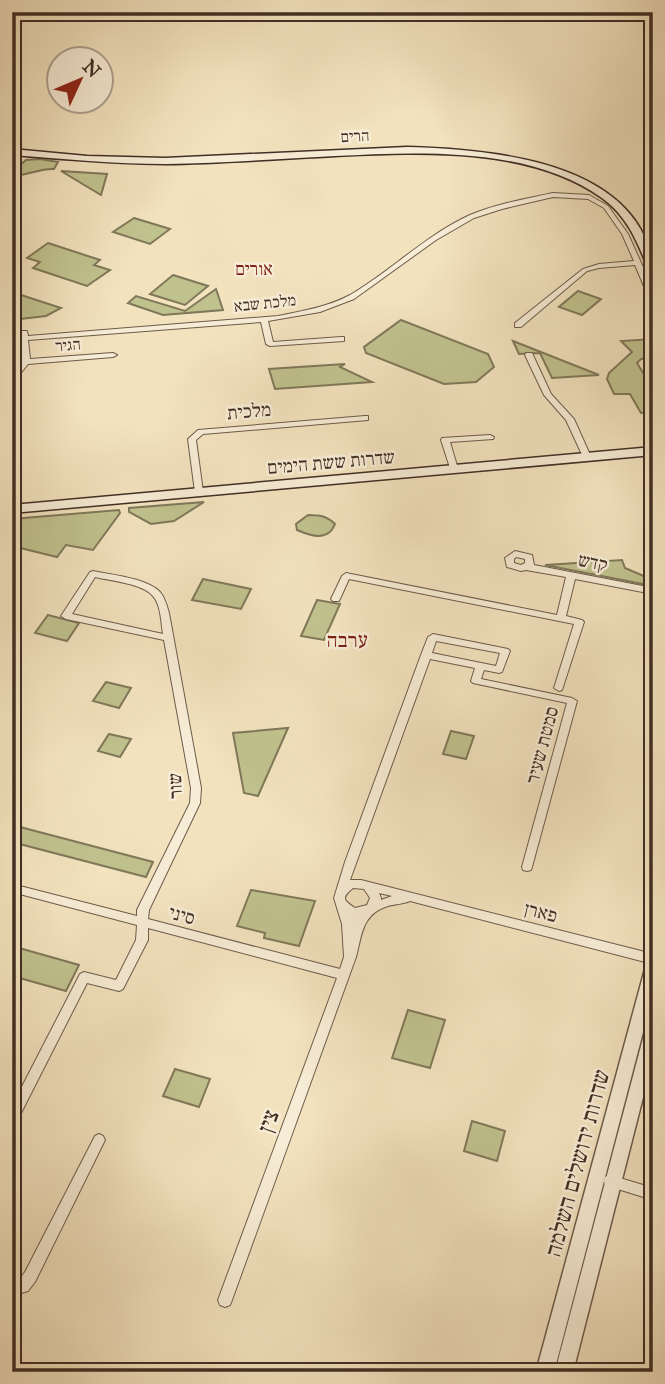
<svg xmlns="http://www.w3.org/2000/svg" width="665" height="1384" font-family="'IM FELL Great Primer','Frank Ruhl Libre',serif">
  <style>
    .green { fill: #c0c28e; stroke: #80785a; stroke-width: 2 }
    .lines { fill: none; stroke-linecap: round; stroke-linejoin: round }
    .minor-casing { stroke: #6d5b4b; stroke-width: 2 }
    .tertiary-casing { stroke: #6d5b4b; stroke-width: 3 }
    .secondary-casing { stroke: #412e25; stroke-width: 3 }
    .minor { fill: #f7ecd5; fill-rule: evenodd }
    .tertiary { fill: #f7ecd5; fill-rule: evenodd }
    .secondary { fill: #f7ecd5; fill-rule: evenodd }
    .labels { text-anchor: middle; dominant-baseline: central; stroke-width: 5; stroke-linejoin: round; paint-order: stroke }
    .far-street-label { font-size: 16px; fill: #412e25; stroke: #f7ecd5 }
    .far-neighbourhood-label { font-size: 18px; fill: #7a1f14; stroke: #f7ecd5 }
    .street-label { font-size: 19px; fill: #412e25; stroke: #f7ecd5 }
    .neighbourhood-label { font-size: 21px; fill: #7a1f14; stroke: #f7ecd5 }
    .near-street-label { font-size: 23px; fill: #412e25; stroke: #f7ecd5 }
  </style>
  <rect width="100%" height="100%" fill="#f2e2be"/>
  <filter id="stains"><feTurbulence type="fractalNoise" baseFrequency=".00286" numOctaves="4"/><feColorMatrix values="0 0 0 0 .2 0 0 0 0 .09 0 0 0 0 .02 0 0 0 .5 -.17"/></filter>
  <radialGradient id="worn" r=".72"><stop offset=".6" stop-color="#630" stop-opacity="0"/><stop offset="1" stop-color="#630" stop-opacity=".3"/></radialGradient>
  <g class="green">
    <path d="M 40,159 L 58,162 L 54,169 C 39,168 28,176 12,176 L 12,172 L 26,160 Z"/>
    <path d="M 61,171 L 107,174 L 101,195 Z"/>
    <path d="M 134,218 L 170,229 L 150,244 L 113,232 Z"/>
    <path d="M 48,243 L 100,260 L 94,265 L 110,270 L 87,286 L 33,268 L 40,262 L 27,258 Z"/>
    <path d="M 173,275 L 208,286 L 185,305 L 150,294 Z"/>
    <path d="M 216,289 L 223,310 L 163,315 L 128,303 L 136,296 L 185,311 Z"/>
    <path d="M 578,291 L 601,299 L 582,315 L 559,307 Z"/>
    <path d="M 12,292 L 61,308 L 46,316 L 12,320 Z"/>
    <path d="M 401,320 L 488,354 L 494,367 L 476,382 L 444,384 L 366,353 L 364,347 Z"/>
    <path d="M 653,339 L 653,358 L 641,359 L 637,363 L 653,389 L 653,412 L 641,413 L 630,394 L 614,394 L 607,379 L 609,373 L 632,352 L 621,341 Z"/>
    <path d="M 513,341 L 599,375 L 552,378 L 540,353 L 519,354 Z"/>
    <path d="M 345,364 L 340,367 L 372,382 L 275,389 L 269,369 Z"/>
    <path d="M 204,502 L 174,521 L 151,524 L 129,512 L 129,508 Z"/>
    <path d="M 119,510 L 120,513 L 93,550 L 66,545 L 57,557 L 12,546 L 12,519 Z"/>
    <path d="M 308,515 C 320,515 327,516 335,524 C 328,542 311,536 297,530 L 296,524 Z"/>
    <path d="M 622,560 L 625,568 L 653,580 L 653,586 L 545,565 Z"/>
    <path d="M 203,579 L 251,589 L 241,609 L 192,600 Z"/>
    <path d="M 317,600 L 340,604 L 324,640 L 301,636 Z"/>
    <path d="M 48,615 L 79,623 L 67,641 L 35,633 Z"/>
    <path d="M 106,682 L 131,688 L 119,708 L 93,701 Z"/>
    <path d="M 288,728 L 258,796 L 244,793 L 233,733 Z"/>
    <path d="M 451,731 L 474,736 L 466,759 L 443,754 Z"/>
    <path d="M 109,734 L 131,739 L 120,757 L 98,751 Z"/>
    <path d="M 20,827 L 153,862 L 146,877 L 12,842 Z"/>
    <path d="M 251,890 L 315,901 L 299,946 L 264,938 L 265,933 L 237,926 Z"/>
    <path d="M 12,946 L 79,965 L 66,991 L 12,976 Z"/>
    <path d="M 408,1010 L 445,1020 L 430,1068 L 392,1058 Z"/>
    <path d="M 175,1069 L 210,1079 L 199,1107 L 163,1096 Z"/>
    <path d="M 472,1121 L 505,1131 L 497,1161 L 464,1151 Z"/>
  </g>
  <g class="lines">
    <defs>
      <g id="minor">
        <path d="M 553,193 L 589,195 L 608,206 L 628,234 L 653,289 L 653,300 L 649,298 L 635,265 L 599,268 L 587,271 L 521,327 L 515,327 L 515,323 L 583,269 L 599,264 L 634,261 L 622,234 L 604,208 L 588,199 L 553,197 L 502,209 L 474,218 L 436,240 L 354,299 L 320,312 L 268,321 L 273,342 L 341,337 L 344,337 L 344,341 L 270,346 L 266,344 L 261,322 L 28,340 L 30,359 L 113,353 L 117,355 L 113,357 L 28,364 L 20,374 L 21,404 L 17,406 L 13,404 L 12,374 L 22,362 L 21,341 L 12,341 L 12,337 L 21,336 L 21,331 L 27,331 L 28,336 L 278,316 C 302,311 328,307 350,295 C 391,271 426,235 470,215 C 496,204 525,199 553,193 Z"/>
        <path d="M 526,353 L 532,353 L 551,394 L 574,419 L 591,457 L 590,459 L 584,459 L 566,420 L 544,395 L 525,355 Z"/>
        <path d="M 365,416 L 368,416 L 368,420 L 203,434 L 196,440 L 203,492 L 199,495 L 195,492 L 188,439 L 198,430 Z"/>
        <path d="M 490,435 L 494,437 L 493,439 L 450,442 L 458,469 L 457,471 L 451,471 L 441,440 L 442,438 Z"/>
        <path d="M 515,551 L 532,555 L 534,565 L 653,588 L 653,594 L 575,579 L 566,616 L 582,620 L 584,622 L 562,690 L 559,691 L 554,688 L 574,624 L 349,579 L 339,601 L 333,601 L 331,599 L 342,576 L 346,573 L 557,615 L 566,577 L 526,570 L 521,571 L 507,567 L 505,558 ZM 516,557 L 525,559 L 525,563 L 521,565 L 514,563 L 514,559 Z"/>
        <path d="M 93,571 C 112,575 147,578 160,592 C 165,598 167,606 169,613 L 201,788 L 200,803 L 149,910 L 148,919 L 340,969 L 344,957 L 342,924 L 334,898 L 345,862 L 421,655 L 428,637 L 433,634 L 508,649 L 510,651 L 502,672 L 499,673 L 484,670 L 481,679 L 572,698 L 577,701 L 532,867 L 531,870 L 527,871 L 523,870 L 522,867 L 567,703 L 473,683 L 471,681 L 475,668 L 430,659 L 350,880 L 361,880 L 653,954 L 653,964 L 410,901 C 403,904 396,904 388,906 C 362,914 362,934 356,957 L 232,1300 L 230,1305 L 225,1307 L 220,1305 L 218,1300 L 337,978 L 148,928 L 148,940 L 123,989 L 119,991 L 87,983 L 16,1123 L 12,1125 L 12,1106 L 80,974 L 84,972 L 116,980 L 136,940 L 137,925 L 12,892 L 12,884 L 137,916 L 137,910 L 190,803 L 191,788 L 164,640 L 66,619 L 61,616 L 90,572 ZM 95,577 C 111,581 142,583 153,596 C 161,605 161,622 163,634 L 72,614 ZM 436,641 L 500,653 L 496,666 L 432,653 ZM 353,888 L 364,889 L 370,898 L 367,905 L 355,908 C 343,900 341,898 353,888 ZM 379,893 L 392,896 L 381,900 L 381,898 Z"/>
        <path d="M 99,1134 L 103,1136 L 105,1140 L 35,1282 L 28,1291 L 12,1296 L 12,1282 L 19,1280 L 25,1272 L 95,1136 Z"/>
        <path d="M 610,1175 L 653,1188 L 653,1200 L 605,1185 L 604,1181 L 605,1177 Z"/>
      </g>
      <g id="tertiary">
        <path d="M 653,959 L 653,994 L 554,1372 L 536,1372 L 646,965 L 648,961 Z"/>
        <path d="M 653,1021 L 653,1058 L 573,1372 L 555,1372 L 646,1027 L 648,1022 Z"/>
      </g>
      <g id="secondary">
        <path d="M 407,147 C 480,149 601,158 641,230 C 648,244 653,255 653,271 L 648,268 C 637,241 627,216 602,198 C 529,146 420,152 335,156 C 279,159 222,163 166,164 C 114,164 63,159 12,155 L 12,149 L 87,156 L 165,158 Z"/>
        <path d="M 653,447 L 653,455 L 12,513 L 12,505 Z"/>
      </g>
    </defs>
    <use href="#minor" class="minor-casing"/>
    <use href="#tertiary" class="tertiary-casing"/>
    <use href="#secondary" class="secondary-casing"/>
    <use href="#minor" class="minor"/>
    <use href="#tertiary" class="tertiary"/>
    <use href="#secondary" class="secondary"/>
  </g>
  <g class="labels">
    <g class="far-street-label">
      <text transform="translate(355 136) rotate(-3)">הרים</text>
      <text transform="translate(265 303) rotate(-6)">מלכת שבא</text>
      <text transform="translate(68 345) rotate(-5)">הגיר</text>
    </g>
    <g class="far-neighbourhood-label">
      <text x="254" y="269">אורים</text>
    </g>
    <g class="street-label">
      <text transform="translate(249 411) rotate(-5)">מלכית</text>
      <text transform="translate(331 462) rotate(-5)">שדרות ששת הימים</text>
      <text transform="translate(593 562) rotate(11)">קדש</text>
      <text transform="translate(542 745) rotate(-75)">סמטת שעיר</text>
      <text transform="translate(175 786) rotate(-93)">שור</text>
      <text transform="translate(541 912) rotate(14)">פארן</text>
      <text transform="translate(182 915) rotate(15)">סיני</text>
    </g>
    <g class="neighbourhood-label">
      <text x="347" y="640">ערבה</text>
    </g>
    <g class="near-street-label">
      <text transform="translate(268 1121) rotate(-70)">צין</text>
      <text transform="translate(577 1163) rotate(-75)">שדרות ירושלים השלמה</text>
    </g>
  </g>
  <rect width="665" height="1384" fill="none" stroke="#f2e2be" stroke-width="42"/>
  <rect x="14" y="14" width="637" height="1356" fill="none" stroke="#412e25" stroke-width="3.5"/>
  <rect x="21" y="21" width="623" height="1342" fill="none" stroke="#412e25" stroke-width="2"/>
  <g transform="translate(80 80) rotate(46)"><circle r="33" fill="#f7ecd5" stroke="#aea08f" stroke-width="2"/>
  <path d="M0-5L12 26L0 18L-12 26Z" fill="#8f2418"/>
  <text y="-10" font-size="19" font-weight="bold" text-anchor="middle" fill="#412e25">N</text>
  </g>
  <rect width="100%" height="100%" filter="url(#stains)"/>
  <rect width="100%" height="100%" fill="url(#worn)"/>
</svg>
